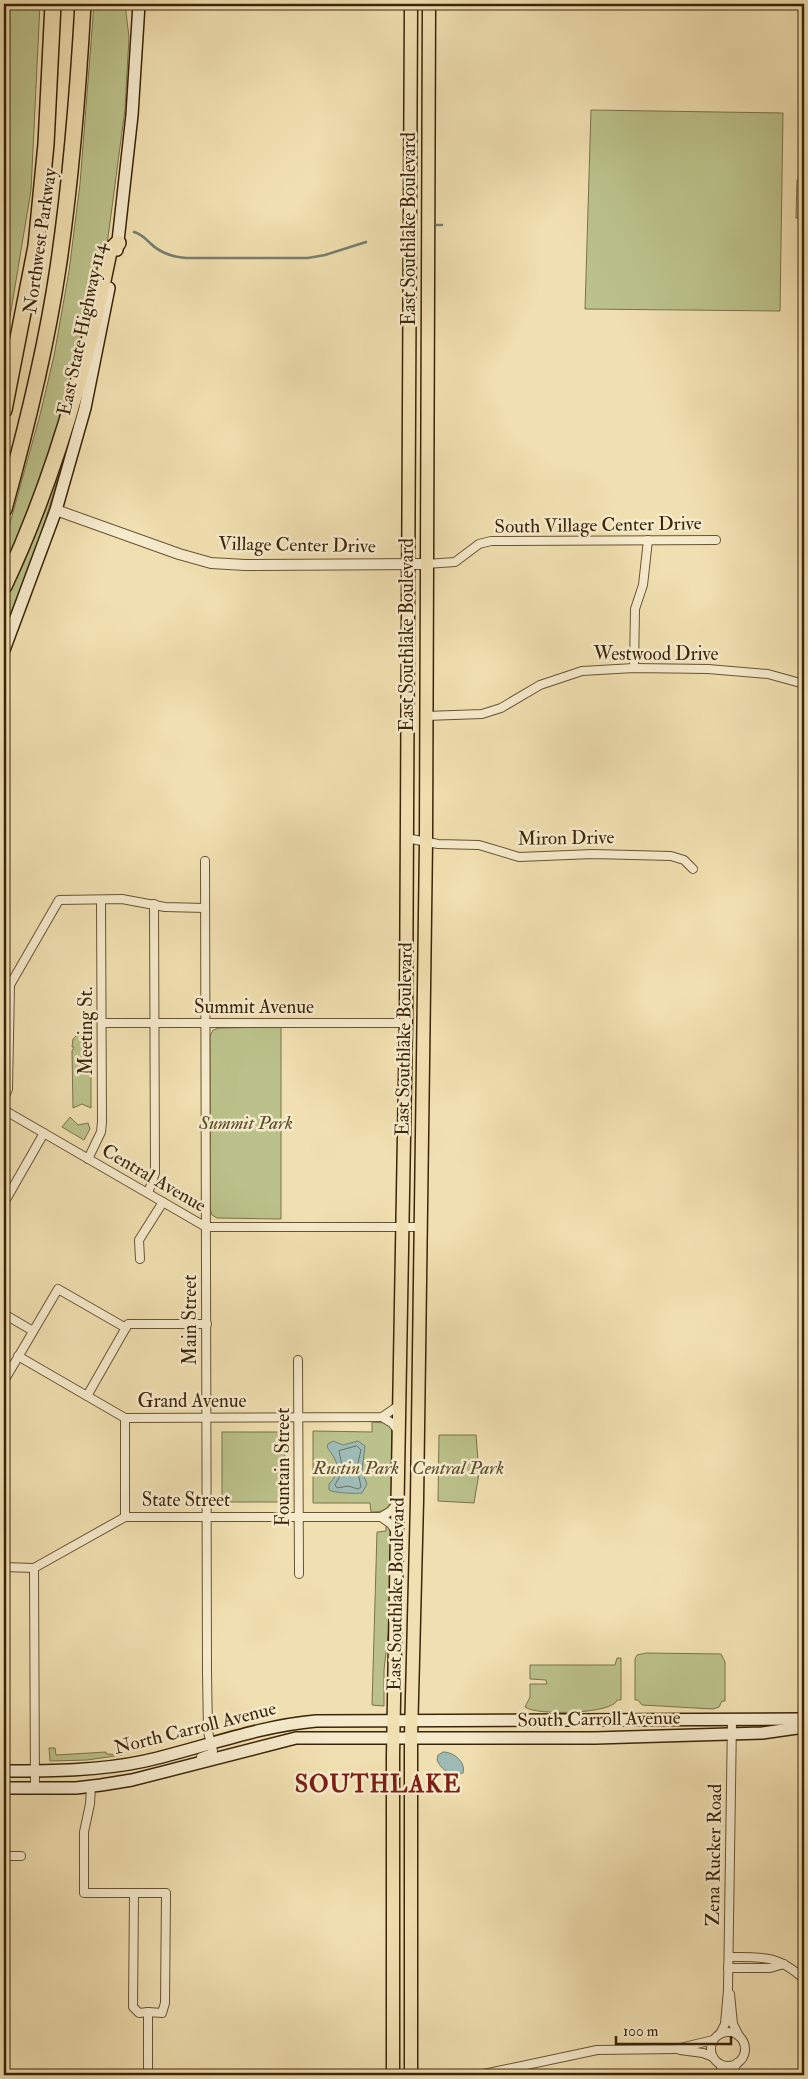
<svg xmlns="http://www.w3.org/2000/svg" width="808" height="2079" font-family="'IM FELL Double Pica',serif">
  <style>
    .green { fill: #bbc18a; stroke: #7b7349 }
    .water { fill: #9ebab5; stroke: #767e70 }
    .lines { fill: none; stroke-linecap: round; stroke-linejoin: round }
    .shore { stroke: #6c705e; stroke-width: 1 }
    .stream { stroke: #767e70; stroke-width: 2.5 }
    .minor-casing { stroke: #685432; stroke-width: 10 }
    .tertiary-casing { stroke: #685432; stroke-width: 12 }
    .secondary-casing { stroke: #3b2508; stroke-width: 14 }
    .primary-casing { stroke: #3b2508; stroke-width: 15 }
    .motorway-casing { stroke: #3b2508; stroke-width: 18 }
    .minor { stroke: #f5eacc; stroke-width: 8 }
    .tertiary { stroke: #f5eacc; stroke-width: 10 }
    .secondary { stroke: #f5eacc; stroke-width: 11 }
    .primary { stroke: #f0dfb0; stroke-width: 12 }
    .motorway { stroke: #f0dfb0; stroke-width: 15 }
    .labels { text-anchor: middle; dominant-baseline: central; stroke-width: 5; stroke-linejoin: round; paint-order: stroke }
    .street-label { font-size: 19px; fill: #3b2508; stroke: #f5eacc }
    .park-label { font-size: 19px; font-style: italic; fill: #5b4c28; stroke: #f5eacc }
    .district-label { font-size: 24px; font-weight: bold; letter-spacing: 1px; fill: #7a1f14; stroke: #f5eacc }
  </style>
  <rect width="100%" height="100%" fill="#f0dfb0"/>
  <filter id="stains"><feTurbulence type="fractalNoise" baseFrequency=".004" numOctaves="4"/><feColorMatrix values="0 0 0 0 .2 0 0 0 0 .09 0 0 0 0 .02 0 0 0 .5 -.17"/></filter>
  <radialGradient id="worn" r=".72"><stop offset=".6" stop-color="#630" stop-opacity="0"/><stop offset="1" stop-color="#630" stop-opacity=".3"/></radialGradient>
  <g class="green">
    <path d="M 4,4 L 40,4 L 31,190 L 4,353 Z"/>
    <path d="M 94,4 L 125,4 L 129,37 L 125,109 L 105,260 L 82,362 L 4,580 L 4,545 L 40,415 L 54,356 L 69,271 L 80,184 Z"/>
    <path d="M 591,110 L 783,113 L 780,311 L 585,309 Z"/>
    <path d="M 797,180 L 804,180 L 804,218 L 796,218 Z"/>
    <path d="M 62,455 L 65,456 L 34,557 L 4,638 L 4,596 L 25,552 Z"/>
    <path d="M 281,1027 L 281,1219 L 217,1218 L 212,1215 L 210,1209 L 210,1036 L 213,1030 L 219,1028 Z"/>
    <path d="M 78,1034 L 86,1034 L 91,1039 L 91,1047 L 89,1047 L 91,1052 L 91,1108 L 82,1104 L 73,1108 L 72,1051 L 74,1047 L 72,1047 L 73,1039 Z"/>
    <path d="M 70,1117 L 78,1125 L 88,1123 L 90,1129 L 84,1140 L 62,1127 Z"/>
    <path d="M 372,1422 L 386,1423 L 392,1429 L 392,1499 C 388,1510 382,1512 371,1512 L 370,1503 L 313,1503 L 313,1431 L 372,1432 Z"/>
    <path d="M 222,1432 L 285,1432 L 284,1502 L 222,1502 Z"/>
    <path d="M 439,1435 L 476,1435 L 479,1473 L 474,1503 L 438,1501 Z"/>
    <path d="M 386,1524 L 392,1534 L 390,1618 L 384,1670 L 384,1706 L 372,1705 L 377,1532 L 386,1531 Z"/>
    <path d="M 646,1653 L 721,1654 L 725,1662 L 725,1701 L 722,1701 L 719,1707 L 713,1709 L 642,1705 L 638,1700 L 635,1700 L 635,1659 L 637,1655 Z"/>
    <path d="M 617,1658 L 621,1658 L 621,1700 L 617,1700 C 614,1714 536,1716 525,1707 L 530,1697 L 530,1684 L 547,1684 L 546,1680 L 530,1679 L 530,1665 L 615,1665 Z"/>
    <path d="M 49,1748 L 55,1748 L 56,1755 L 106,1752 L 106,1754 L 122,1755 L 87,1760 L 50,1761 Z"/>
  </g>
  <g class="water">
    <path d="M 333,1441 L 343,1445 L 358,1441 L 365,1446 L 362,1471 L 367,1484 L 362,1493 C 358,1494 333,1493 329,1490 L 329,1484 C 343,1470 337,1461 327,1447 L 328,1444 Z"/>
    <path d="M 443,1752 C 454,1752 466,1762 463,1773 C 453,1778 441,1770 437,1760 L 438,1755 Z"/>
  </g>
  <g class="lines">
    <path class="shore" d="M 357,1446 L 361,1450 L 357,1467 L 361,1487 L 358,1489 L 348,1486 L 337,1488 L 335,1485 L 343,1470 L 339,1451 Z"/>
    <g class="stream">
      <path d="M 437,225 L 442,225"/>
      <path d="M 134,232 C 142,234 144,238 150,243 C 160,253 172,257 186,258 L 308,258 L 325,255 L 366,242"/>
    </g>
    <defs>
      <g id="minor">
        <path d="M 426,564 L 455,562 L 479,544 L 491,541 L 716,540"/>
        <path d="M 634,668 L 635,609 L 643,585 L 648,540"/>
        <path d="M 426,716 L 482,714 L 501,708 L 540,685 L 582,671 L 634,668 L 708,669 L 768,674 L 804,684"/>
        <path d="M 406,838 L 438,844 L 479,845 L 519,857 L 593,854 L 671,856 L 684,860 L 693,869"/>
        <path d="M 102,1023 L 406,1023"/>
        <path d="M 4,1099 L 8,1089 L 10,985 L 59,900 L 122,899 L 165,907 L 205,908"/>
        <path d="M 4,1110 L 206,1227 L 421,1227"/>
        <path d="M 88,1159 L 101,1132 L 102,1122 L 101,900"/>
        <path d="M 148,1193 L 155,1173 L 154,904"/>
        <path d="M 4,1203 L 44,1133"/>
        <path d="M 140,1259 L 139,1240 L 163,1202"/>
        <path d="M 4,1314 L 33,1331"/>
        <path d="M 18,1356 L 125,1418 L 382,1417 L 398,1406"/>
        <path d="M 298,1360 L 299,1574"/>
        <path d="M 4,1381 L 58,1289 L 126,1328"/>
        <path d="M 87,1396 L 128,1324 L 207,1324"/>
        <path d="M 382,1417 L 392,1423 L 399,1432"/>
        <path d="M 125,1517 L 125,1418"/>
        <path d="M 381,1517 L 391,1524 L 397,1533"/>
        <path d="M 4,1567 L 34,1568 L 125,1517 L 381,1517 L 391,1511 L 397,1503"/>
        <path d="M 34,1568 L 35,1789"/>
        <path d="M 201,1757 L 212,1753 L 213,1751 L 208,1732 L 207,1672 L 205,861"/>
        <path d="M 91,1786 L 90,1804 L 84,1832 L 84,1893 L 166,1893 L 165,2003 L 162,2013 L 148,2012 L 148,2075"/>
        <path d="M 4,1856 L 21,1856"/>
        <path d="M 134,1893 L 133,2007 L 139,2013 L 148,2012"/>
        <path d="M 729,1957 C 763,1957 778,1955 804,1979"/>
        <path d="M 728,1968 L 770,1968 L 784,1964"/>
        <path d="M 730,1994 L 733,2024 L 739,2036"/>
        <circle cx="728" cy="2049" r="17"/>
        <path d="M 720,2034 L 725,2024 L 728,1990 L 732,1720"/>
        <path d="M 680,2050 L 703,2053 L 713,2057"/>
        <path d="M 720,2064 L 724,2075"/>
        <path d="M 479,2075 L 597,2050 L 676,2049 L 713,2040"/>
        <path d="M 731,2075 L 737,2063"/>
      </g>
      <path id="tertiary" d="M 56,510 L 179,554 L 211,563 L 245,565 L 426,564"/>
      <g id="secondary">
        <path d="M 117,250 L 132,115 L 139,4"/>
        <path d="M 4,650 L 56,510 L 85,408 L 109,288"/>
        <path d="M 4,1771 C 51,1771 98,1771 145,1761 C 202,1748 258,1726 316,1721 L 804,1719"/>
        <path d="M 4,1788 L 76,1788 L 101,1785 L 132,1780 L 296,1738 L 595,1738 L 762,1733 L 804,1727"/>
      </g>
      <g id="primary">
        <path d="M 393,2075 L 393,1756 L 406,1023 L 411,4"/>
        <path d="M 411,2075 L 411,1737 L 417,1501 L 426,842 L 429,4"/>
      </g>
      <g id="motorway">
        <path d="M 4,410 L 36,246 L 46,144 L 53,4"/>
        <path d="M 4,509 C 26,430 46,349 58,268 C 71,181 78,92 83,4"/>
        <path d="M 4,586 C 54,480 86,367 109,252 L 118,243"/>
      </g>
    </defs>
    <use href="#minor" class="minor-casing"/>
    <use href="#tertiary" class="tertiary-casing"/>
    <use href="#secondary" class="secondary-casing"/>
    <use href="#primary" class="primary-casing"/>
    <use href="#motorway" class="motorway-casing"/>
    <use href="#minor" class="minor"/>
    <use href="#tertiary" class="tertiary"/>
    <use href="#secondary" class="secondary"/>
    <use href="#primary" class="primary"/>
    <use href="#motorway" class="motorway"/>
  </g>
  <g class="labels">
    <g class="street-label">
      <text transform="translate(409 229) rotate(-90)">East Southlake Boulevard</text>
      <text transform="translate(40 241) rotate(-82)">Northwest Parkway</text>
      <text transform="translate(82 329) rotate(-78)">East State Highway 114</text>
      <text transform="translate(598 525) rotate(-1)">South Village Center Drive</text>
      <text transform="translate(297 545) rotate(1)">Village Center Drive</text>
      <text transform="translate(407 635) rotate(-90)">East Southlake Boulevard</text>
      <text x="656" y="654">Westwood Drive</text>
      <text transform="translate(566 838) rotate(-1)">Miron Drive</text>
      <text x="254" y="1007">Summit Avenue</text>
      <text transform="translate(86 1031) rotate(-90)">Meeting St.</text>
      <text transform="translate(404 1039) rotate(-89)">East Southlake Boulevard</text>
      <text transform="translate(154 1178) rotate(30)">Central Avenue</text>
      <text transform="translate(190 1320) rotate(-90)">Main Street</text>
      <text x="192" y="1401">Grand Avenue</text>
      <text transform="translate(283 1467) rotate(-90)">Fountain Street</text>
      <text x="186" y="1500">State Street</text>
      <text transform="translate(396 1594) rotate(-89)">East Southlake Boulevard</text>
      <text transform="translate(599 1719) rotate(-1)">South Carroll Avenue</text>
      <text transform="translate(195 1728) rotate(-14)">North Carroll Avenue</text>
      <text transform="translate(714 1855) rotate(-89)">Zena Rucker Road</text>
    </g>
    <g class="park-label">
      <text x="246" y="1123">Summit Park</text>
      <text x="356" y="1468">Rustin Park</text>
      <text x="458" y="1468">Central Park</text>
    </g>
    <g class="district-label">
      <text x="378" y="1784">SOUTHLAKE</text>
    </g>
  </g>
  <rect width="808" height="2079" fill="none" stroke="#f0dfb0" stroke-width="20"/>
  <rect x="5" y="5" width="798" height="2069" fill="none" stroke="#3b2508" stroke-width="2.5"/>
  <rect x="10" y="10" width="788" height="2059" fill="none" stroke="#3b2508"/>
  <path d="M616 2036v8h115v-8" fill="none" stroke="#3b2508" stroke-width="2.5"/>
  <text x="623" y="2036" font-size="15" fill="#3b2508" stroke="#f5eacc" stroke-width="4" paint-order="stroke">100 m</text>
  <rect width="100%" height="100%" filter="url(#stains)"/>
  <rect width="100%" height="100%" fill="url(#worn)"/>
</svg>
